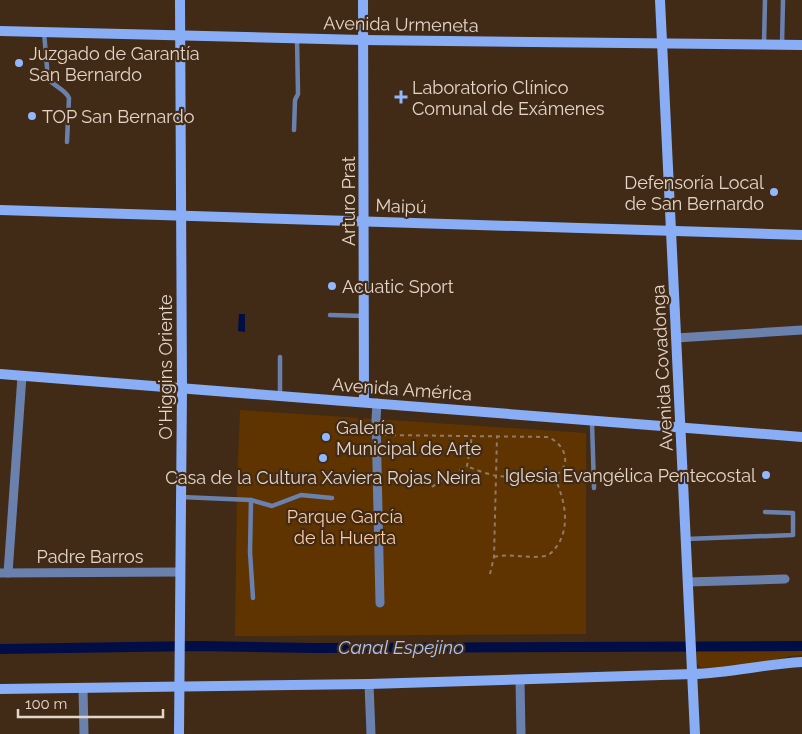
<svg xmlns="http://www.w3.org/2000/svg" width="802" height="734" font-family="Raleway,sans-serif">
  <style>
    .green { fill: #5f3400 }
    .water { fill: #000e45 }
    .lines { fill: none; stroke-linecap: round; stroke-linejoin: round }
    .canal { stroke: #000e45; stroke-width: 10 }
    .path { stroke: #8e7b6a; stroke-width: 2; stroke-dasharray: 4 4; stroke-linecap: butt }
    .lane { stroke: #6a81ae; stroke-width: 4.5 }
    .street { stroke: #6a81ae; stroke-width: 9 }
    .secondary { stroke: #89aef6; stroke-width: 10 }
    .poi-dot { fill: #93b7fd; stroke: #412b16; stroke-width: 2 }
    .labels { text-anchor: middle; dominant-baseline: central; stroke-width: 4.5; stroke-linejoin: round; paint-order: stroke }
    .street-label { font-size: 18px; fill: #e4d5c9; stroke: #412b16 }
    .poi-label { font-size: 18px; fill: #e4d5c9; stroke: #412b16; text-anchor: start }
    .park-label { font-size: 18px; fill: #fdcb9f; stroke: #412b16 }
    .water-label { font-size: 19px; font-style: italic; fill: #a8c4f9; stroke: #412b16 }
  </style>
  <rect width="100%" height="100%" fill="#412b16"/>
  <g class="green">
    <path d="M 240,410 L 586,433 L 586,634 L 235,636 L 237,483 Z"/>
    <path d="M 802,648 L 802,655 L 791,656 C 775,659 709,675 699,666 C 695,662 697,655 697,651 Z"/>
  </g>
  <path class="water" d="M 239,314 L 245,314 L 245,332 L 238,331 Z"/>
  <g class="lines">
    <path class="canal" d="M 0,649 L 198,646 L 315,648 L 802,646"/>
    <g class="path">
      <path d="M 384,435 L 547,437 C 569,444 573,474 548,477 C 533,478 511,477 497,476 C 487,474 476,470 467,466"/>
      <path d="M 432,487 L 439,482 L 467,466 L 472,436"/>
      <path d="M 494,557 C 511,553 528,559 545,556 C 552,554 555,549 559,543 C 571,521 563,497 554,475"/>
      <path d="M 490,574 L 494,557 L 497,436"/>
    </g>
    <g class="lane">
      <path d="M 44,32 L 48,79 C 54,86 66,90 69,98 L 67,142"/>
      <path d="M 764,44 L 765,0"/>
      <path d="M 782,44 L 783,0"/>
      <path d="M 294,130 L 295,100 L 298,94 L 297,38"/>
      <path d="M 330,315 L 364,316"/>
      <path d="M 280,396 L 280,357"/>
      <path d="M 592,422 L 594,488"/>
      <path d="M 181,497 L 251,500 L 250,552 L 253,598"/>
      <path d="M 251,500 L 272,506 L 301,495 L 332,498"/>
      <path d="M 686,539 L 793,535 L 793,513 L 765,512"/>
    </g>
    <g class="street">
      <path d="M 676,338 L 802,330"/>
      <path d="M 377,403 L 376,420 L 380,603"/>
      <path d="M 0,573 L 180,572"/>
      <path d="M 8,573 L 22,376"/>
      <path d="M 688,582 L 785,579"/>
      <path d="M 520,680 L 521,734"/>
      <path d="M 369,684 L 371,734"/>
      <path d="M 83,688 L 84,734"/>
    </g>
    <g class="secondary">
      <path d="M 363,0 L 364,402"/>
      <path d="M 660,0 L 695,734"/>
      <path d="M 0,31 L 363,40 L 802,45"/>
      <path d="M 0,210 L 802,235"/>
      <path d="M 0,374 L 802,437"/>
      <path d="M 0,689 L 369,684 L 693,674 C 729,673 765,664 802,662"/>
      <path d="M 179,734 L 182,388 L 180,0"/>
    </g>
  </g>
  <g class="poi-dot">
    <circle cx="19" cy="63" r="5"/>
    <path d="M398.5 89.5h5v5h5v5h-5v5h-5v-5h-5v-5h5z"/>
    <circle cx="32" cy="116" r="5"/>
    <circle cx="774" cy="192" r="5"/>
    <circle cx="332" cy="286" r="5"/>
    <circle cx="326" cy="437" r="5"/>
    <circle cx="323" cy="458" r="5"/>
    <circle cx="766" cy="475" r="5"/>
  </g>
  <g class="labels">
    <g class="street-label">
      <text transform="translate(401 24) rotate(1)">Avenida Urmeneta</text>
      <text transform="translate(348 201) rotate(-90)">Arturo Prat</text>
      <text transform="translate(401 206) rotate(2)">Maipú</text>
      <text transform="translate(165 367) rotate(-90)">O'Higgins Oriente</text>
      <text transform="translate(662 368) rotate(-93)">Avenida Covadonga</text>
      <text transform="translate(402 389) rotate(4)">Avenida América</text>
      <text x="90" y="556">Padre Barros</text>
    </g>
    <g class="poi-label">
      <text x="29" y="53">Juzgado de Garantía<tspan x="29" dy="21">San Bernardo</tspan></text>
      <text x="412" y="87">Laboratorio Clínico<tspan x="412" dy="21">Comunal de Exámenes</tspan></text>
      <text x="42" y="116">TOP San Bernardo</text>
      <text x="764" y="182" text-anchor="end">Defensoría Local<tspan x="764" dy="21">de San Bernardo</tspan></text>
      <text x="342" y="286">Acuatic Sport</text>
      <text x="336" y="427">Galería<tspan x="336" dy="21">Municipal de Arte</tspan></text>
      <text x="756" y="475" text-anchor="end">Iglesia Evangélica Pentecostal</text>
      <text x="323" y="477" text-anchor="middle">Casa de la Cultura Xaviera Rojas Neira</text>
    </g>
    <g class="park-label">
      <text x="345" y="516">Parque García<tspan x="345" dy="21">de la Huerta</tspan></text>
    </g>
    <g class="water-label">
      <text x="401" y="647">Canal Espejino</text>
    </g>
  </g>
  <path d="M18 709v8h145v-8" fill="none" stroke="#e4d5c9" stroke-width="2.5"/>
  <text x="25" y="709" font-size="15" fill="#e4d5c9" stroke="#412b16" stroke-width="4" paint-order="stroke">100 m</text>
</svg>
